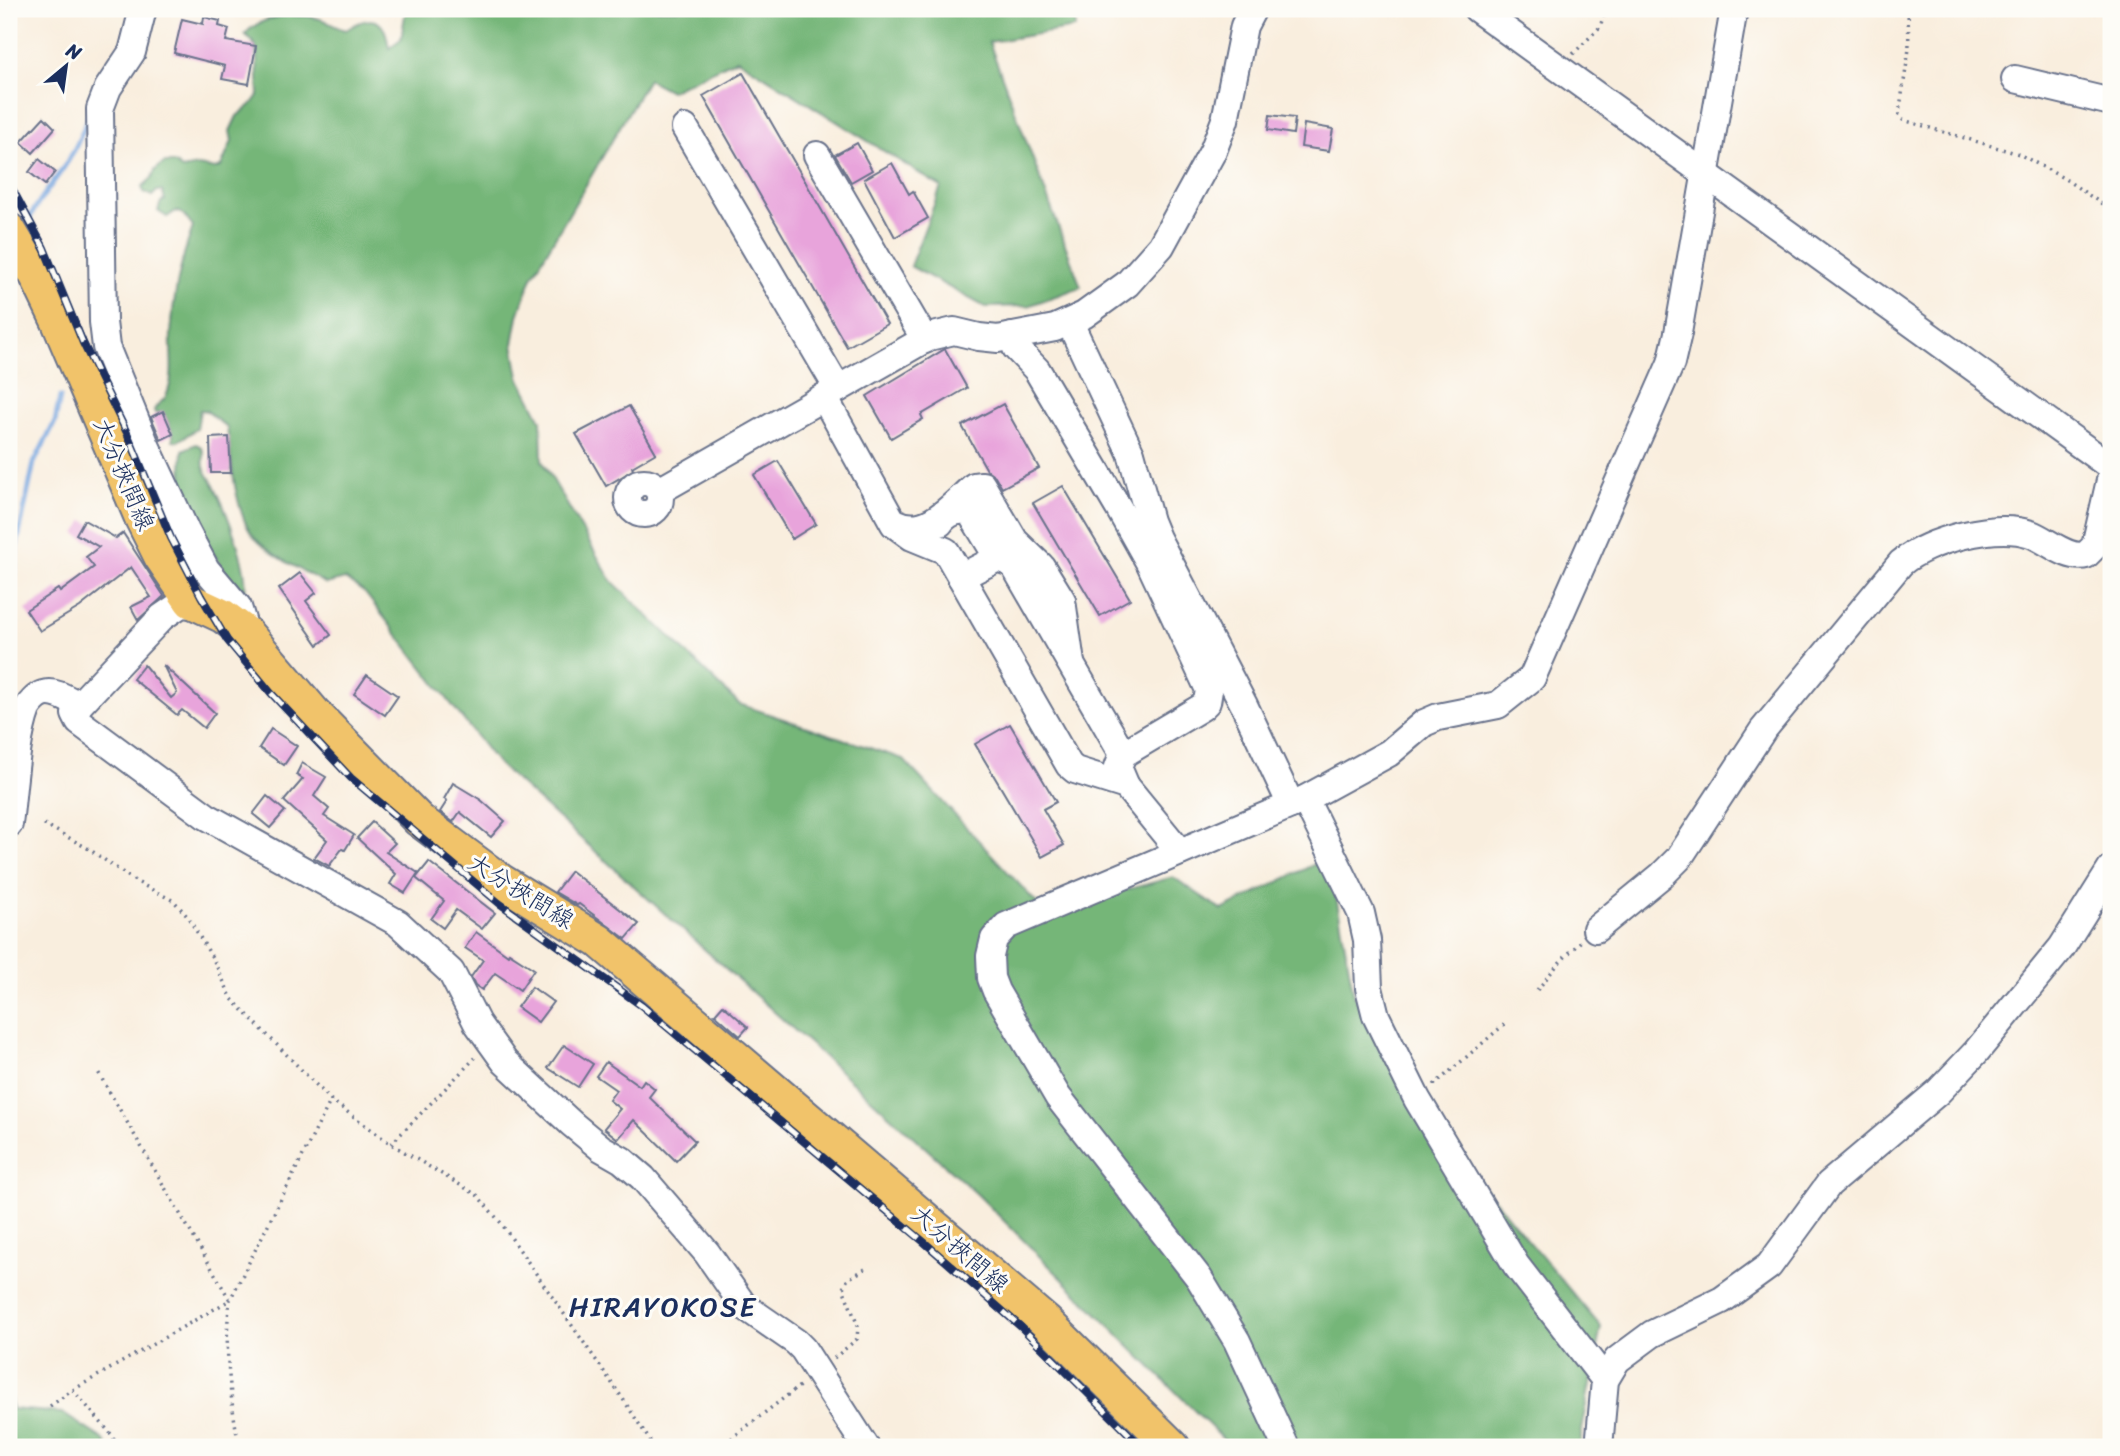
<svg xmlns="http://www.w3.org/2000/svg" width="2120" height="1456" font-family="Sriracha,'Klee One',sans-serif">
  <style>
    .forest { fill: #75b678; stroke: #48726b; stroke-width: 2 }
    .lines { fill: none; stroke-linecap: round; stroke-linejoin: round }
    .stream { stroke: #75a4de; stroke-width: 5 }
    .building { fill: #e8a4db }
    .minor-casing { stroke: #69728b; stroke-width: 30 }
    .major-casing { stroke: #69728b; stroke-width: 37 }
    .path { stroke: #69728b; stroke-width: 3.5; stroke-dasharray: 2 5; stroke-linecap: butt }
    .minor { stroke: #fff; stroke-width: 26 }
    .major { stroke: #f1c36a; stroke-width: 33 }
    .rail-casing { stroke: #1b2f5e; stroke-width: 8 }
    .rail { stroke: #fdfcf7; stroke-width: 5; stroke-dasharray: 16; stroke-linecap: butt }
    .labels { text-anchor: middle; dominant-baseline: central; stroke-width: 6; stroke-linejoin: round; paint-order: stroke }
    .street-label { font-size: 24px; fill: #1b2f5e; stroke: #fdfcf7 }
    .quarter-label { font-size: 28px; letter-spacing: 2px; fill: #1b2f5e; stroke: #fdfcf7 }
  </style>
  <rect width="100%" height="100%" fill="#fdfcf7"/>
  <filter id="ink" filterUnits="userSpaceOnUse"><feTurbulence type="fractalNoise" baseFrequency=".0143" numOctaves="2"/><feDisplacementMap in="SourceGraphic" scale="14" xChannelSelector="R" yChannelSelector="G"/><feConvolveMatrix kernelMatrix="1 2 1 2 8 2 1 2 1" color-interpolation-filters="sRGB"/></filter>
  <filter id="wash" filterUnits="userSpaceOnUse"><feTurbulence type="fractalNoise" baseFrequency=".00686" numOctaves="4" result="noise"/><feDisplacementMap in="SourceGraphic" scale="28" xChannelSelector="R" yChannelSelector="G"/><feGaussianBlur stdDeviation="1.57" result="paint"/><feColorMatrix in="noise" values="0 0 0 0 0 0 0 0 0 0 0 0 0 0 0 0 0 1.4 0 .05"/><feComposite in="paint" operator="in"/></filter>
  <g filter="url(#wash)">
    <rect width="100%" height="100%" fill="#f9eede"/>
    <g class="forest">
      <path d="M 406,9 L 1077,9 L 1075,28 L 989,42 L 1081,287 L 1028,306 L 985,307 L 910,266 L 941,187 L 737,59 L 670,91 L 648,79 L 532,277 L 518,316 L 513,344 L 519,377 L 541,420 L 542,461 L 611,580 L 739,704 L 903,759 L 1045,912 L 1173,877 L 1222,910 L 1329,857 L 1354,996 L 1417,1108 L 1601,1327 L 1581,1430 L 1581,1447 L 1231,1447 L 977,1194 L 498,764 L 365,593 L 345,579 L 326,584 C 302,570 274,558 254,537 C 235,515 231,457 227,428 L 207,411 L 200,410 L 197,429 L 178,441 L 173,440 L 173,434 L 163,412 L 155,413 L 154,410 C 157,403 164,402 167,394 C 175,374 170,355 171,334 C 173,297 180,262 193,227 L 183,214 L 176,211 L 167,217 L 158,211 L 161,202 L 165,200 L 162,191 L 157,191 L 152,196 L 144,192 L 142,187 L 152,178 L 155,170 L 164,163 L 174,163 L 182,169 L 198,166 L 216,169 L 221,167 L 232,141 L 230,131 L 237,116 L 251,105 L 259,94 L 256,46 L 245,34 C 262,15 296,12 320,19 C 329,22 336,28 346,30 C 358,22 376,12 385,31 C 387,36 388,43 389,48 L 401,39 Z"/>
      <path d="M 196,444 C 208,450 202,457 204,467 C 206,474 212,480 215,487 C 226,510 249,568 245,591 L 238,590 C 223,570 192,523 186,499 C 181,484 182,466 183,450 Z"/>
      <path d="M 9,1390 L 12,1409 L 62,1413 L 104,1440 L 107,1447 L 9,1447 Z"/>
    </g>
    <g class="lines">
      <g class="stream">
        <path d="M 23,232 C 33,207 49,189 64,167 C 75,151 82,134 88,117"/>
        <path d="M 9,592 L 14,576 L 16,549 L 34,463 L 55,422 L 60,397"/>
      </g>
    </g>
    <g id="blocks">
      <g class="building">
        <path d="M 204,17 L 220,21 L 219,26 L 229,29 L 226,41 L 256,46 L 249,84 L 222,79 L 225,66 L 174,53 L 182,19 L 203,24 Z"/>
        <path d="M 743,73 L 887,324 L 847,347 L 703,96 Z"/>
        <path d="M 1270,115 L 1295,118 L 1293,134 L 1268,130 Z"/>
        <path d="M 44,117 L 55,128 L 33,153 L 21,142 Z"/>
        <path d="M 1304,124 L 1333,129 L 1329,151 L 1301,147 Z"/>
        <path d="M 857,143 L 872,170 L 851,182 L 835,155 Z"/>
        <path d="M 39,159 L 55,172 L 45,185 L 29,172 Z"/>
        <path d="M 892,163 L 909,194 L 913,191 L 928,218 L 895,237 L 864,179 Z"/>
        <path d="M 945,349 L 967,388 L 921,415 L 923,419 L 891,438 L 867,396 Z"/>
        <path d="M 1003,404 L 1039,468 L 1002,488 L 995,476 L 987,470 L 962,426 Z"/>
        <path d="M 629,406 L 656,453 L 632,467 L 633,470 L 606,486 L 576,434 Z"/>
        <path d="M 163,411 L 173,434 L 161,440 L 151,417 Z"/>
        <path d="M 229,437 L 231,473 L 211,473 L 210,438 Z"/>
        <path d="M 778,461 L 816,524 L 792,539 L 754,475 Z"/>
        <path d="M 1063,486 L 1130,599 L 1100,616 L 1033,503 Z"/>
        <path d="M 84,520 L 116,538 L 123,533 L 164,596 L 138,620 L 131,607 L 151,597 L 131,567 L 80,607 L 40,631 L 26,610 L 58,589 L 60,592 L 94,567 L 86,557 L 99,547 L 76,534 Z"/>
        <path d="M 300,573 L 316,593 L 306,601 L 331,635 L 318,645 L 279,589 Z"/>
        <path d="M 144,665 L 171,698 L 177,693 L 163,665 L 215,713 L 204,728 L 182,710 L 177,715 L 133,679 Z"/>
        <path d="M 367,675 L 398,696 L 385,715 L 354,694 Z"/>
        <path d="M 1010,724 L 1056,802 L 1043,809 L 1064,845 L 1042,857 L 975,744 Z"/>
        <path d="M 271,729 L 297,746 L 284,765 L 259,748 Z"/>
        <path d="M 302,763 L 326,777 L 314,796 L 329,809 L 324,816 L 354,835 L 345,850 L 342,849 L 329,866 L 314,858 L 327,840 L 284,801 L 303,779 L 296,775 Z"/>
        <path d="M 453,783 L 481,800 L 505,821 L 491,837 L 460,812 L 453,822 L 440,812 L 447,801 L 444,799 Z"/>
        <path d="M 267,796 L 285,811 L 270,828 L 253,814 Z"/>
        <path d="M 372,822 L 395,843 L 386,852 L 418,873 L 405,893 L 390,884 L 396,874 L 357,838 Z"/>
        <path d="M 429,862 L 495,913 L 482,929 L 456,910 L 443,928 L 431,919 L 444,901 L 416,878 Z"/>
        <path d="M 571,871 L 639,924 L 626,939 L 579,904 L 577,905 L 555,892 Z"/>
        <path d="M 476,932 L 508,955 L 509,953 L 534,969 L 520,990 L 495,973 L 482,990 L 475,985 L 471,977 L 483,960 L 465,948 Z"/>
        <path d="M 532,987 L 553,1002 L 538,1022 L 517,1007 Z"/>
        <path d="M 723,1005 L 748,1027 L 740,1036 L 715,1014 Z"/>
        <path d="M 564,1045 L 593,1064 L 578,1087 L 548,1068 Z"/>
        <path d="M 606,1062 L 640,1086 L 644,1080 L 655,1089 L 649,1097 L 695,1141 L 676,1161 L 634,1120 L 618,1139 L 604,1128 L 620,1109 L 609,1100 L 616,1090 L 596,1076 Z"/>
      </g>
    </g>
  </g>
  <g filter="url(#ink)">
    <use href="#blocks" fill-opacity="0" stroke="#69728b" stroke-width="2"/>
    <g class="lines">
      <defs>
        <g id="minor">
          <path d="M 143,9 L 132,52 L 108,88 L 100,109 L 103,322 L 106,347 L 145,443 L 186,531 L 206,569 L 238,607 L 246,633"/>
          <path d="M 1477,9 L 2111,467"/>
          <path d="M 2015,79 L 2111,102"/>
          <path d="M 685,128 L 838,389"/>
          <path d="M 817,155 L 925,340"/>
          <path d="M 1070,323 L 1131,453 L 1150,521 L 1157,538 L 1244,705 L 1291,805"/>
          <path d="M 1012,336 L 1016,348 L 1037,370 L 1118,507 L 1150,564 L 1209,690 L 1207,702 L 1202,707 L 1123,754 L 1118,767 L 1126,786"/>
          <path d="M 824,397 L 894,524 L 912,537 L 946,551 L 1069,765 L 1075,770 L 1126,786 L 1180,852"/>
          <circle cx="644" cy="498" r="16"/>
          <path d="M 659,491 L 929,337 L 954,331 L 979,337 L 998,339 L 1055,328 L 1084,315 L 1127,284 L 1161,246 L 1213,151 L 1225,120 L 1244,26 L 1253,9"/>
          <path d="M 897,523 C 927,538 953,504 974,486 L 982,485 L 1015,541 L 1041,566 L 1062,600 L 1071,663"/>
          <path d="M 940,523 C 947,513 957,508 970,512 L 998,558"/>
          <path d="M 961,577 L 998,558 L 1013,564 L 1123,754"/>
          <path d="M 196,605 L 181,604 L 162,617 L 79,705 L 75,714 L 79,722 L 206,816 L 398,923 L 451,972 L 477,1023 L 505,1062 L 572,1124 L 601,1148 L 622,1160 L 643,1178 L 707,1253 L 744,1306 L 796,1342 L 803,1349 L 866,1447"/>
          <path d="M 1305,799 L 1389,753 L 1424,723 L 1438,717 L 1498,705 L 1532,678 L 1671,363 L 1678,333 L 1734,9"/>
          <path d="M 9,824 C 13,792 16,737 27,709 C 30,703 37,696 43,694 C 55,690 69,700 79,705"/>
          <path d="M 1596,929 L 1662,875 L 1679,858 L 1763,730 L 1901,563 C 1928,540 1996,522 2031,534 C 2047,540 2068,560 2086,555 L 2095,546 L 2111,476"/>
          <path d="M 1286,1447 L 1237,1341 L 1199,1278 L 1058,1097 L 996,991 L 991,978 L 990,956 L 994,939 L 1006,926 L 1305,799 L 1361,913 L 1367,940 L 1369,988 L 1376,1016 L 1417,1099 L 1516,1265 L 1605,1380"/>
          <path d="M 1599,1447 L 1605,1380 L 1617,1360 L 1652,1334 L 1722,1300 L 1769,1266 L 1829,1184 L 1938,1092 L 1976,1052 L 2062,947 L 2111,869"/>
        </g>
        <path id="major" d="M 9,230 L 36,275 L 58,321 L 142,519 L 161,557 L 191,601 L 223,616 L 246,633 L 314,713 L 419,820 L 501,881 L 599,941 L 1045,1321 L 1173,1447"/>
      </defs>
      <use href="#minor" class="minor-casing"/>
      <use href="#major" class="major-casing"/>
      <g class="path">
        <path d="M 1908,9 L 1909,49 L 1899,114 L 1903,120 L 2019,154 L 2065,179 L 2111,210"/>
        <path d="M 1573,54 L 1599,28 L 1607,9"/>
        <path d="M 44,824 L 89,849 L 135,881 L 174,901 L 188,917 L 213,959 L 232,999 L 331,1100 L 391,1144 L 477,1195 L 501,1223 L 623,1399 L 654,1447"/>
        <path d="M 1537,990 L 1559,963 L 1581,941"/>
        <path d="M 1434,1085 L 1507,1022"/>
        <path d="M 391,1144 L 475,1058"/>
        <path d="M 834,1358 L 857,1339 L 858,1326 L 843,1288 L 848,1279 L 865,1269"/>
        <path d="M 73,1390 L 111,1434 L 118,1447"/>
        <path d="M 50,1406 L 73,1390 L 230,1300 L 98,1072"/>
        <path d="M 239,1447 C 231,1399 223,1349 230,1300 L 331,1100"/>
        <path d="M 720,1447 L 801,1385"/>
      </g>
      <use href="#minor" class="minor"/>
      <use href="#major" class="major"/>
      <defs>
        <path id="rail" d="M 9,183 L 44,248 L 83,343 L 128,435 L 171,538 L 201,596 L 227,640 L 271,693 L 351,778 L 499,903 L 642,1006 L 924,1242 L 1021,1327 L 1142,1447"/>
      </defs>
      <use href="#rail" class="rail-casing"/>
      <use href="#rail" class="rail"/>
    </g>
  </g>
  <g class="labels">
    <g class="street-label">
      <text transform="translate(124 474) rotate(67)">大分挾間線</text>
      <text transform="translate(521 891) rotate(32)">大分挾間線</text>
      <text transform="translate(960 1249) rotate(41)">大分挾間線</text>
    </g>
    <g class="quarter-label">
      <text x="663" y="1306">HIRAYOKOSE</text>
    </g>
  </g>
  <rect width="2120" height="1456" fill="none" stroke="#fdfcf7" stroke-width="35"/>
  <g transform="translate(66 66) rotate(29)" stroke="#fdfcf7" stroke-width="5" paint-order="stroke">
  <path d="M0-5L12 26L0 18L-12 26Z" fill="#1b2f5e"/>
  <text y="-10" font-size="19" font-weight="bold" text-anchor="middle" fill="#1b2f5e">N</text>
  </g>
</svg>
